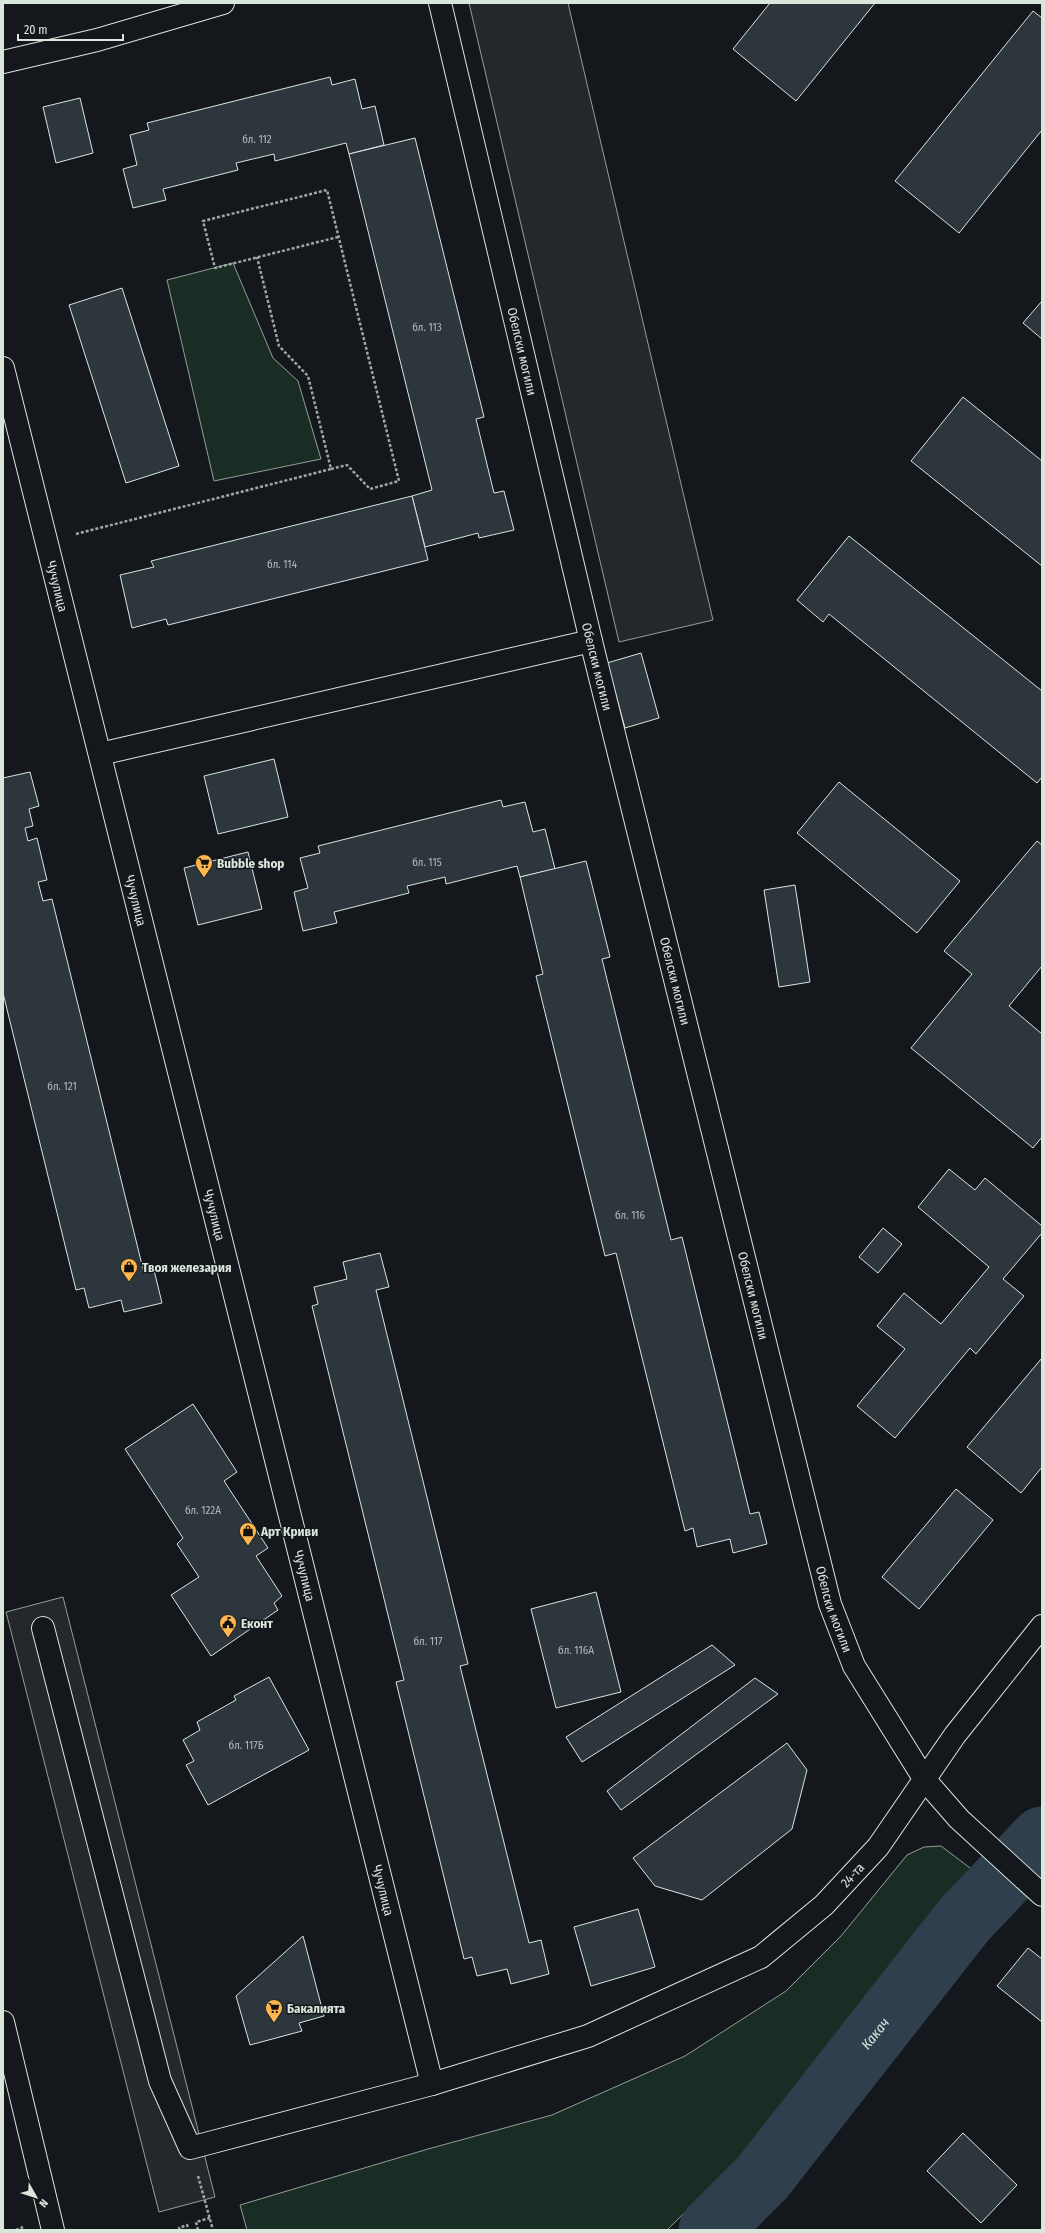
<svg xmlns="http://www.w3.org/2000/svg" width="1045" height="2233" font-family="'Fira Sans Condensed',sans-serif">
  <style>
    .green { fill: #1a2d24; stroke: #939e99 }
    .parking { fill: #24282b; stroke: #939e99 }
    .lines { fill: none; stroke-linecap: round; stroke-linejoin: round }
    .river { stroke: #2f3f4d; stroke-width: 63 }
    .building { fill: #2c363c; stroke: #d8e6dc }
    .minor-casing { stroke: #d8e6dc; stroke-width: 24 }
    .tertiary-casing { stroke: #d8e6dc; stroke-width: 24 }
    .path { stroke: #9da8a2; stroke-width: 2.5; stroke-dasharray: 3 2; stroke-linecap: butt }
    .minor { stroke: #14181c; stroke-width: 22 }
    .tertiary { stroke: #14181c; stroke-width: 22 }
    .labels { text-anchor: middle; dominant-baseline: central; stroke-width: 3; stroke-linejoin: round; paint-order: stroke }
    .number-label { font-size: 11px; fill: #adbab4 }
    .street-label { font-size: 13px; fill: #d8e6dc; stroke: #14181c }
    .poi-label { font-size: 13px; font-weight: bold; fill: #d8e6dc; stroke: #14181c; text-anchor: start }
    .water-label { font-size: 14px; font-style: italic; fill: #d8e6dc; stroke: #14181c }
  </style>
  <rect width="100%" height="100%" fill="#14181c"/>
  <g class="green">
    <path d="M 233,263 L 273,358 L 298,381 L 321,459 L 214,481 L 167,280 Z"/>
    <path d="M 941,1846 L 986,1880 C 885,2001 781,2121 667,2230 L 247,2230 L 240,2205 L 428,2149 L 552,2115 L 685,2056 L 786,1991 L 841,1936 L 907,1855 L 924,1847 Z"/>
  </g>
  <g class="parking">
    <path d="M 469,3 L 568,3 L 713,620 L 619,642 Z"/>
    <path d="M 63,1597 L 215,2197 L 159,2212 L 6,1612 Z"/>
  </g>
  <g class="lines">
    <path class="river" id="s1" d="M 710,2230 L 762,2178 L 964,1920 L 1042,1838"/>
  </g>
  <g class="building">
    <path d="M 770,3 L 875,3 L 796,101 L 733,49 Z"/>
    <path d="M 1033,11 L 1042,18 L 1042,130 L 959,233 L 895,181 Z"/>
    <path d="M 330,77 L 332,85 L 355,79 L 362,109 L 375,106 L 384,145 L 349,154 L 346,143 L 275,161 L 274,154 L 236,163 L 238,170 L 163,189 L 166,200 L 133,208 L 123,169 L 137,165 L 130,135 L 149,130 L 147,123 Z"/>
    <path d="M 80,98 L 93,153 L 56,163 L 43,107 Z"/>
    <path d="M 415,138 L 484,417 L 476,419 L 492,485 L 494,493 L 504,491 L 514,530 L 479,538 L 478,533 L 425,547 L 412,496 L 432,490 L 349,154 Z"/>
    <path d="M 122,288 L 179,466 L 126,483 L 69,305 Z"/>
    <path d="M 1042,301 L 1042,339 L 1023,323 Z"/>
    <path d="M 963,397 L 1042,461 L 1042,566 L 911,461 Z"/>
    <path d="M 412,496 L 428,560 L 168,625 L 166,619 L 132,628 L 120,575 L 154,567 L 151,561 Z"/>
    <path d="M 849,536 L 1042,691 L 1042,777 L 1037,783 L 829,614 L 823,622 L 797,600 Z"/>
    <path d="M 641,653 L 659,718 L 625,728 L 607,663 Z"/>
    <path d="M 274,759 L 288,817 L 218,834 L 204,776 Z"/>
    <path d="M 30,772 L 39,806 L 29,809 L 33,826 L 25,828 L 28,841 L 37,838 L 47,880 L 38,882 L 43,901 L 52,899 L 144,1273 L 154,1270 L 162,1303 L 124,1312 L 121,1300 L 89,1308 L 84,1288 L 76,1290 L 3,993 L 3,778 Z"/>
    <path d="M 839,782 L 960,881 L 917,933 L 797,833 Z"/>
    <path d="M 501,800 L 503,807 L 525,802 L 533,832 L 545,829 L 555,869 L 520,877 L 517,866 L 446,884 L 445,877 L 407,886 L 409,893 L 334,912 L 337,923 L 303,931 L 294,892 L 308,888 L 300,858 L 320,853 L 318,846 Z"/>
    <path d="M 1037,841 L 1042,845 L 1042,966 L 1009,1006 L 1042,1034 L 1042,1137 L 1033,1148 L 911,1048 L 972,974 L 944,951 Z"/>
    <path d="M 248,852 L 262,909 L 198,925 L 184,868 Z"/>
    <path d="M 586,861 L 610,957 L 602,959 L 671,1240 L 682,1237 L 750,1514 L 759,1512 L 767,1544 L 733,1553 L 730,1539 L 697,1547 L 693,1528 L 685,1531 L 616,1253 L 605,1256 L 536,976 L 543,974 L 520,877 Z"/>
    <path d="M 795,885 L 810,982 L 779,987 L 764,890 Z"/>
    <path d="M 949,1169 L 975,1190 L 985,1178 L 1042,1226 L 1042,1233 L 1003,1279 L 1024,1296 L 976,1354 L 970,1348 L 895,1438 L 857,1406 L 905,1349 L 877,1326 L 904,1293 L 941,1324 L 989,1267 L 918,1207 Z"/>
    <path d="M 883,1228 L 902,1244 L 878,1273 L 859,1257 Z"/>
    <path d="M 380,1253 L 389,1287 L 376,1290 L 468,1664 L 460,1666 L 529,1943 L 541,1940 L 549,1974 L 511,1984 L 507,1969 L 477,1976 L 472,1957 L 464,1959 L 396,1682 L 404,1680 L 312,1306 L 318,1304 L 314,1287 L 347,1279 L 343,1262 Z"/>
    <path d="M 1042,1358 L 1042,1467 L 1021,1493 L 967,1447 Z"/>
    <path d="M 193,1404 L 237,1472 L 224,1481 L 268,1548 L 256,1556 L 282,1596 L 274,1603 L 278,1610 L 211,1656 L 171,1595 L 199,1577 L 177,1544 L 183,1538 L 125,1449 Z"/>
    <path d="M 956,1489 L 993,1520 L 919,1609 L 882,1577 Z"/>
    <path d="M 596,1592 L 621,1692 L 556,1708 L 531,1609 Z"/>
    <path d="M 712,1645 L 735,1665 L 582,1762 L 566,1737 Z"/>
    <path d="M 269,1677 L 309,1750 L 208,1805 L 186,1765 L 194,1761 L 183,1740 L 200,1730 L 197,1722 L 236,1700 L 234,1696 Z"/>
    <path d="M 755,1678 L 778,1694 L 621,1810 L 607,1791 Z"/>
    <path d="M 787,1743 L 807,1770 L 792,1829 L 702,1900 L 655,1886 L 633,1858 Z"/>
    <path d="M 638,1909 L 655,1967 L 591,1986 L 574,1927 Z"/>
    <path d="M 303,1936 L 324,2016 L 299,2023 L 302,2031 L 250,2045 L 236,1996 Z"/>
    <path d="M 1028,1948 L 1042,1959 L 1042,2022 L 997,1986 Z"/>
    <path d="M 963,2133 L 1017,2185 L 981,2223 L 927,2171 Z"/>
  </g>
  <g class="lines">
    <defs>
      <g id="minor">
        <path id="s2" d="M 440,3 L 591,641 L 830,1604 L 854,1666 L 925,1780 L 959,1819 L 1042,1895"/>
        <path d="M 3,62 L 97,40 L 223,3"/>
        <path id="s3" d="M 3,368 L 432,2084"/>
        <path d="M 100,754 L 591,641"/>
        <path id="s4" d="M 43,1628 L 160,2081 L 190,2148 L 432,2084 L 588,2036 L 761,1957 L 824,1905 L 878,1847 L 955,1735 L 1042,1626"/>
      </g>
      <path id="tertiary" d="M 3,2022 L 53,2230"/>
    </defs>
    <use href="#minor" class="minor-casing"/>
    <use href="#tertiary" class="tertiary-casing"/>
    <g class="path">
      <path d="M 331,469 L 347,465 L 370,489 L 399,481 L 327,190 L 203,221 L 215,268 L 338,237"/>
      <path d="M 76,534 L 331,469 L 308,376 L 279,346 L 257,257"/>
      <path d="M 198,2176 L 213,2230"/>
      <path d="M 16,2230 L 23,2227"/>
      <path d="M 180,2230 L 179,2228 L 187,2225 L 189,2230"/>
      <path d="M 198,2230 L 196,2222 L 210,2218"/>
    </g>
    <use href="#minor" class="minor"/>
    <use href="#tertiary" class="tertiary"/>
  </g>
  <defs>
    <symbol id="supermarket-pin" viewBox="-11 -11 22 30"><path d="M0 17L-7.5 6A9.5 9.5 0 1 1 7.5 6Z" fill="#ffb74d" stroke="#14181c"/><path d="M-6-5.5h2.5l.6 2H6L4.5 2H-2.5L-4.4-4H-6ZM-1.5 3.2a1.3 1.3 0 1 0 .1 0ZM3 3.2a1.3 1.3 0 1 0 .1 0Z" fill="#111"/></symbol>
    <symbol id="shop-pin" viewBox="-11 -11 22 30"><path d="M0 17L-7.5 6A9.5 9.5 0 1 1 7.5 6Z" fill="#ffb74d" stroke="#14181c"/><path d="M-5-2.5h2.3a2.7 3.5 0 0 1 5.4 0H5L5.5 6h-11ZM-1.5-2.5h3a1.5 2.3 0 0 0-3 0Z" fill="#111"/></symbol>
    <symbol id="civic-pin" viewBox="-11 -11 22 30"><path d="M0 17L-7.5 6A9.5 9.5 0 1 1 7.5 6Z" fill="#ffb74d" stroke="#14181c"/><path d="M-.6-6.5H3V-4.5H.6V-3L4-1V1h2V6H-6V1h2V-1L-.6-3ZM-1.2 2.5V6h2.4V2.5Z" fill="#111"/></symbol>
  </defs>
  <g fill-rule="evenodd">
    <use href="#supermarket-pin" x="194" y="853" width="20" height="27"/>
    <use href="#shop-pin" x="119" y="1257" width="20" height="27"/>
    <use href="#shop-pin" x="238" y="1521" width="20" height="27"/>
    <use href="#civic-pin" x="218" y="1613" width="20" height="27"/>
    <use href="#supermarket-pin" x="264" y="1998" width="20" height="27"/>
  </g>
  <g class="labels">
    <g class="number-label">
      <text x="257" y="139">бл. 112</text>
      <text x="427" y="327">бл. 113</text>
      <text x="282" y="564">бл. 114</text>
      <text x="427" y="862">бл. 115</text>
      <text x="62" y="1086">бл. 121</text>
      <text x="630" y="1215">бл. 116</text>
      <text x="203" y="1510">бл. 122А</text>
      <text x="428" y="1641">бл. 117</text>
      <text x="576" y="1650">бл. 116А</text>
      <text x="246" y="1745">бл. 117Б</text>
    </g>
    <g class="street-label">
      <text stroke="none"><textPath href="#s2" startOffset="358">Обелски могили</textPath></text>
      <text stroke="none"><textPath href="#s3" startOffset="225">Чучулица</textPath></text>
      <text stroke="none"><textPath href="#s2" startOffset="682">Обелски могили</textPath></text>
      <text stroke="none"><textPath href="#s3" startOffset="549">Чучулица</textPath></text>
      <text stroke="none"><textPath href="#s2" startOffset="1006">Обелски могили</textPath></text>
      <text stroke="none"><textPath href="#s3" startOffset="873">Чучулица</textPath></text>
      <text stroke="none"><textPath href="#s2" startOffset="1330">Обелски могили</textPath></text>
      <text stroke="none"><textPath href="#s3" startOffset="1245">Чучулица</textPath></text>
      <text stroke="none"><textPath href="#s2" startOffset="1654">Обелски могили</textPath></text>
      <text stroke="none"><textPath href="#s4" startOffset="1268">24-та</textPath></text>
      <text stroke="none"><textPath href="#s3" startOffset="1569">Чучулица</textPath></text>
    </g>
    <g class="poi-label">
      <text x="217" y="863">Bubble shop</text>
      <text x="142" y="1267">Твоя железария</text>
      <text x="261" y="1531">Арт Криви</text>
      <text x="241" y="1623">Еконт</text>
      <text x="287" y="2008">Бакалията</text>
    </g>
    <g class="water-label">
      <text stroke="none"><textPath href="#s1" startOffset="257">Какач</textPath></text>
    </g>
  </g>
  <rect width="1045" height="2233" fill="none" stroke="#d8e6dc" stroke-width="8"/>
  <g transform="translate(36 2197) rotate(129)" stroke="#14181c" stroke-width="3" paint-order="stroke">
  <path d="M0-3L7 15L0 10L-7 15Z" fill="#d8e6dc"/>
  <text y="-6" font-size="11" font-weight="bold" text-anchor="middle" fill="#d8e6dc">N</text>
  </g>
  <path d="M18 34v6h105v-6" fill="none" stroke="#d8e6dc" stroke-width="2"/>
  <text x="24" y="34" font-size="12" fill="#d8e6dc" stroke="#14181c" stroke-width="3" paint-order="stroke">20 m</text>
</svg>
